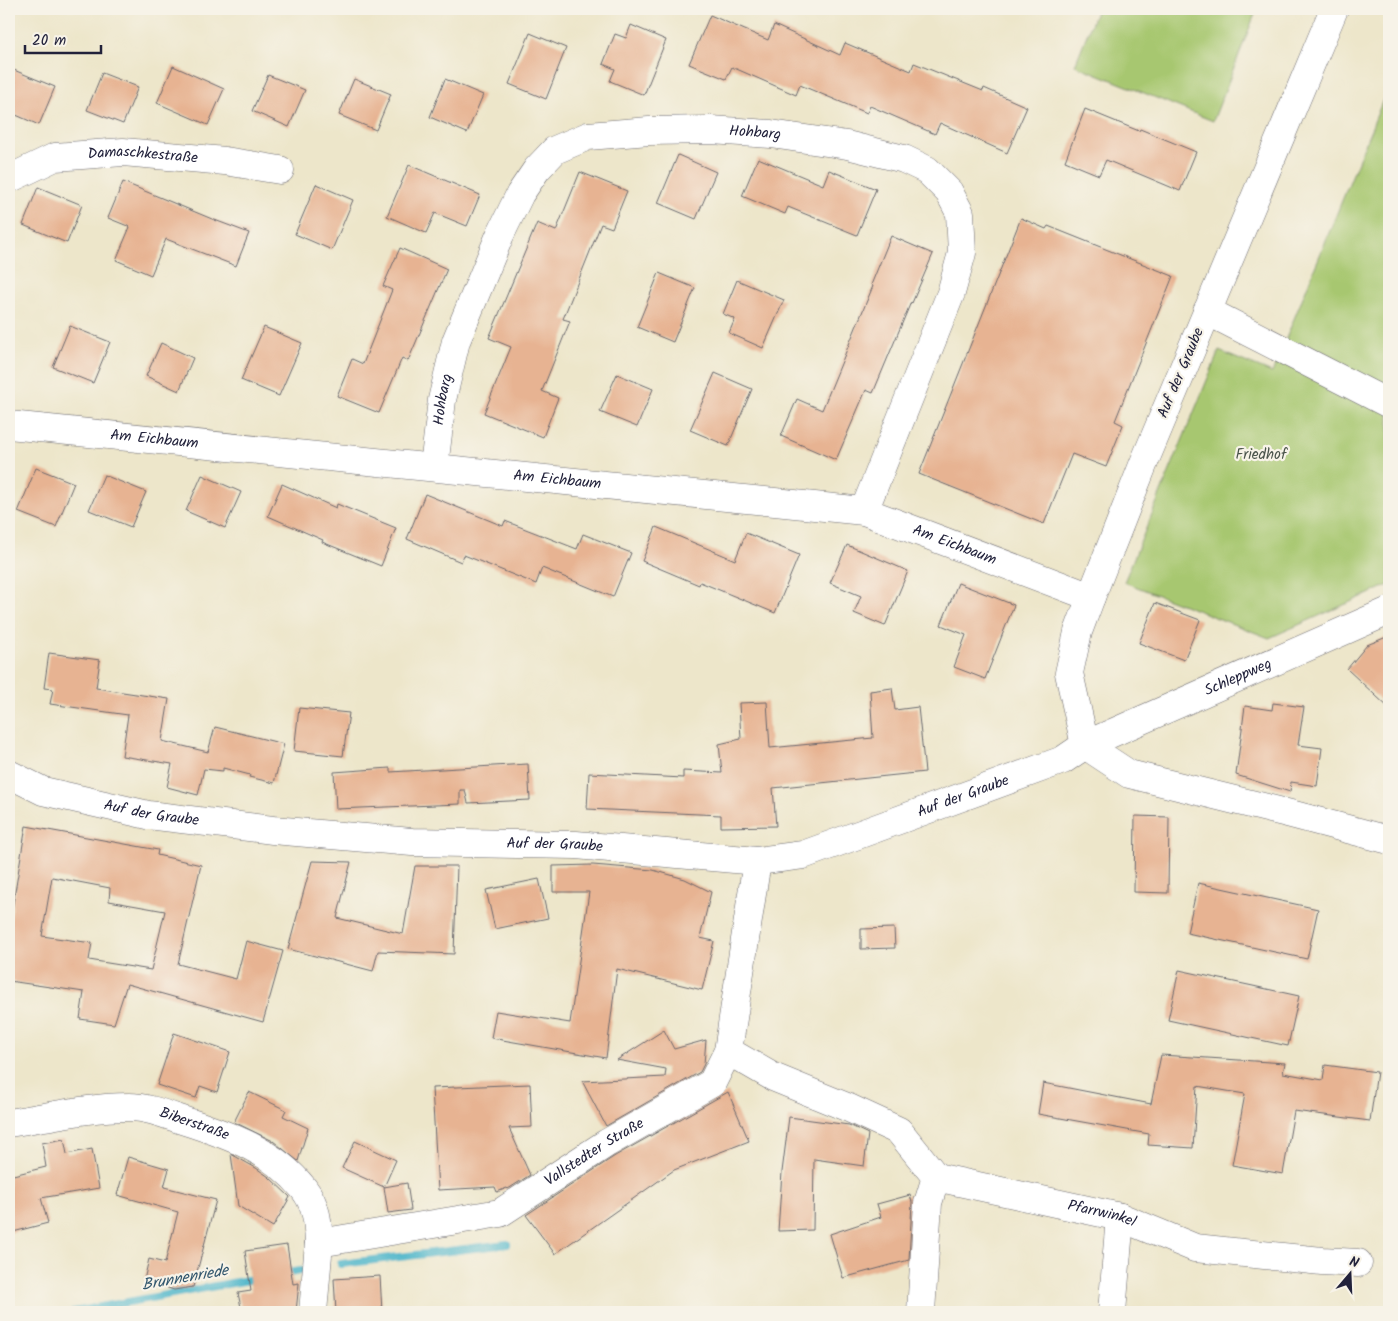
<svg xmlns="http://www.w3.org/2000/svg" width="1398" height="1321" font-family="Kalam,sans-serif">
  <style>
    .green { fill: #a7c76f; stroke: #647455 }
    .lines { fill: none; stroke-linecap: round; stroke-linejoin: round }
    .stream { stroke: #4db6ca; stroke-width: 8 }
    .building { fill: #e7b392; fill-rule: evenodd }
    .minor-casing { stroke: #69676d; stroke-width: 29 }
    .minor { stroke: #fff; stroke-width: 28 }
    .labels { text-anchor: middle; dominant-baseline: central; stroke-width: 4.5; stroke-linejoin: round; paint-order: stroke }
    .street-label { font-size: 15px; fill: #22223b; stroke: #f7f3e8 }
    .park-label { font-size: 15px; fill: #4a544b; stroke: #f7f3e8 }
    .water-label { font-size: 16px; font-style: italic; fill: #31566d; stroke: #f7f3e8 }
  </style>
  <rect width="100%" height="100%" fill="#f7f3e8"/>
  <filter id="ink" filterUnits="userSpaceOnUse"><feTurbulence type="fractalNoise" baseFrequency=".02" numOctaves="2"/><feDisplacementMap in="SourceGraphic" scale="10" xChannelSelector="R" yChannelSelector="G"/><feConvolveMatrix kernelMatrix="1 2 1 2 8 2 1 2 1" color-interpolation-filters="sRGB"/></filter>
  <filter id="wash" filterUnits="userSpaceOnUse"><feTurbulence type="fractalNoise" baseFrequency=".0096" numOctaves="4" result="noise"/><feDisplacementMap in="SourceGraphic" scale="20" xChannelSelector="R" yChannelSelector="G"/><feGaussianBlur stdDeviation="1.12" result="paint"/><feColorMatrix in="noise" values="0 0 0 0 0 0 0 0 0 0 0 0 0 0 0 0 0 1.4 0 .05"/><feComposite in="paint" operator="in"/></filter>
  <g filter="url(#wash)">
    <rect width="100%" height="100%" fill="#ede6ca"/>
    <g class="green">
      <path d="M 1097,9 L 1257,9 L 1213,121 L 1075,65 Z"/>
      <path d="M 1389,85 L 1389,585 L 1269,638 L 1124,582 L 1219,351 L 1272,373 Z"/>
    </g>
    <g class="lines">
      <g class="stream">
        <path d="M 341,1264 L 507,1244"/>
        <path d="M 283,1274 L 300,1271"/>
        <path d="M 74,1312 L 259,1278"/>
      </g>
    </g>
    <g id="blocks">
      <g class="building">
        <path d="M 710,15 L 768,40 L 774,25 L 840,55 L 845,43 L 911,71 L 914,63 L 983,91 L 984,88 L 1027,107 L 1007,153 L 940,123 L 935,134 L 870,106 L 867,113 L 800,85 L 796,95 L 732,67 L 726,79 L 689,64 Z"/>
        <path d="M 631,25 L 666,40 L 644,95 L 610,81 L 615,69 L 603,64 L 615,34 L 626,38 Z"/>
        <path d="M 530,33 L 566,48 L 546,99 L 509,84 Z"/>
        <path d="M 173,66 L 224,89 L 208,125 L 157,103 Z"/>
        <path d="M 9,68 L 55,87 L 39,125 L 9,112 Z"/>
        <path d="M 102,73 L 138,87 L 123,124 L 87,110 Z"/>
        <path d="M 268,75 L 305,90 L 289,127 L 252,111 Z"/>
        <path d="M 354,79 L 391,94 L 376,130 L 339,115 Z"/>
        <path d="M 445,79 L 483,95 L 467,133 L 430,117 Z"/>
        <path d="M 1085,109 L 1139,131 L 1140,129 L 1196,152 L 1180,191 L 1106,160 L 1099,175 L 1065,161 Z"/>
        <path d="M 678,155 L 716,172 L 696,219 L 658,203 Z"/>
        <path d="M 758,158 L 823,185 L 829,170 L 876,189 L 857,235 L 788,207 L 785,214 L 742,196 Z"/>
        <path d="M 409,165 L 480,195 L 467,226 L 435,213 L 426,233 L 387,216 Z"/>
        <path d="M 580,172 L 627,191 L 612,228 L 601,224 L 563,319 L 570,321 L 542,391 L 558,398 L 543,437 L 484,413 L 511,347 L 489,338 L 537,223 L 556,231 Z"/>
        <path d="M 123,182 L 212,219 L 249,233 L 236,266 L 166,239 L 151,275 L 116,260 L 130,227 L 108,218 Z"/>
        <path d="M 316,184 L 353,200 L 332,250 L 295,234 Z"/>
        <path d="M 38,187 L 82,205 L 67,243 L 23,225 Z"/>
        <path d="M 1021,218 L 1046,229 L 1048,226 L 1173,276 L 1115,421 L 1123,425 L 1106,467 L 1072,454 L 1044,524 L 919,474 Z"/>
        <path d="M 891,236 L 933,254 L 912,303 L 911,302 L 873,393 L 866,390 L 836,460 L 781,436 L 797,399 L 822,410 L 873,286 L 871,285 Z"/>
        <path d="M 400,248 L 447,269 L 408,361 L 402,358 L 379,413 L 337,396 L 352,359 L 363,364 L 392,290 L 383,286 Z"/>
        <path d="M 659,273 L 695,288 L 673,342 L 637,327 Z"/>
        <path d="M 737,280 L 784,300 L 763,348 L 729,333 L 735,319 L 723,314 Z"/>
        <path d="M 70,326 L 110,342 L 93,383 L 53,367 Z"/>
        <path d="M 264,327 L 302,343 L 279,396 L 241,380 Z"/>
        <path d="M 161,343 L 193,358 L 179,391 L 146,376 Z"/>
        <path d="M 715,373 L 752,389 L 728,446 L 690,430 Z"/>
        <path d="M 617,374 L 653,389 L 637,427 L 600,412 Z"/>
        <path d="M 36,468 L 74,483 L 56,527 L 18,512 Z"/>
        <path d="M 104,475 L 146,492 L 131,527 L 89,510 Z"/>
        <path d="M 202,475 L 241,492 L 225,528 L 186,511 Z"/>
        <path d="M 282,484 L 336,508 L 337,504 L 396,528 L 381,566 L 322,542 L 323,540 L 268,516 Z"/>
        <path d="M 425,494 L 503,526 L 505,521 L 577,549 L 583,534 L 631,553 L 613,597 L 542,568 L 536,584 L 464,555 L 461,562 L 407,539 Z"/>
        <path d="M 656,527 L 735,560 L 746,533 L 799,555 L 775,613 L 700,582 L 699,585 L 642,561 Z"/>
        <path d="M 847,545 L 908,571 L 885,626 L 854,613 L 861,596 L 830,583 Z"/>
        <path d="M 958,583 L 1014,605 L 985,679 L 954,667 L 966,635 L 941,625 Z"/>
        <path d="M 1155,603 L 1200,620 L 1184,660 L 1139,643 Z"/>
        <path d="M 1389,636 L 1389,708 L 1347,669 L 1367,645 Z"/>
        <path d="M 49,653 L 100,660 L 96,688 L 169,699 L 162,741 L 208,752 L 215,727 L 284,744 L 274,783 L 249,777 L 250,775 L 223,768 L 223,771 L 204,769 L 198,795 L 167,787 L 172,764 L 122,756 L 128,715 L 50,704 L 53,689 L 44,688 Z"/>
        <path d="M 892,688 L 895,710 L 918,707 L 925,772 L 773,788 L 776,826 L 721,827 L 721,815 L 587,809 L 589,773 L 683,778 L 683,771 L 722,773 L 719,744 L 741,739 L 739,703 L 767,702 L 770,748 L 873,738 L 870,691 Z"/>
        <path d="M 1273,703 L 1304,707 L 1298,745 L 1322,748 L 1317,786 L 1291,782 L 1290,792 L 1236,775 L 1245,706 L 1272,710 Z"/>
        <path d="M 299,708 L 349,713 L 343,756 L 294,751 Z"/>
        <path d="M 528,764 L 530,800 L 468,803 L 465,790 L 460,790 L 460,804 L 336,809 L 334,772 L 390,768 L 390,772 Z"/>
        <path d="M 1135,816 L 1169,817 L 1168,893 L 1134,892 Z"/>
        <path d="M 26,826 L 158,850 L 157,855 L 201,865 L 178,964 L 236,979 L 246,941 L 283,951 L 263,1022 L 127,984 L 114,1024 L 80,1019 L 84,992 L 9,981 L 9,928 ZM 52,877 L 110,888 L 109,901 L 165,911 L 151,970 L 89,960 L 92,943 L 42,936 Z"/>
        <path d="M 312,861 L 351,862 L 337,918 L 403,934 L 415,866 L 457,866 L 454,954 L 378,951 L 373,971 L 288,949 Z"/>
        <path d="M 593,865 L 653,870 L 685,879 L 711,892 L 700,938 L 714,941 L 702,990 L 617,969 L 606,1058 L 491,1038 L 496,1011 L 570,1023 L 589,892 L 553,892 L 553,866 Z"/>
        <path d="M 539,879 L 548,918 L 495,929 L 486,890 Z"/>
        <path d="M 1198,883 L 1318,909 L 1307,959 L 1187,933 Z"/>
        <path d="M 894,928 L 895,948 L 861,949 L 861,929 Z"/>
        <path d="M 1179,970 L 1299,996 L 1288,1046 L 1168,1020 Z"/>
        <path d="M 664,1030 L 674,1049 L 706,1040 L 704,1064 L 700,1072 L 606,1126 L 582,1081 L 665,1077 L 666,1069 L 617,1060 Z"/>
        <path d="M 174,1033 L 230,1052 L 217,1092 L 200,1086 L 196,1098 L 157,1085 Z"/>
        <path d="M 1161,1055 L 1285,1063 L 1283,1073 L 1323,1080 L 1325,1065 L 1377,1072 L 1370,1121 L 1294,1111 L 1283,1174 L 1232,1165 L 1245,1094 L 1197,1086 L 1193,1148 L 1148,1145 L 1149,1134 L 1038,1114 L 1043,1083 L 1151,1104 Z"/>
        <path d="M 530,1084 L 532,1127 L 509,1128 L 530,1175 L 508,1189 L 507,1188 L 497,1192 L 495,1187 L 438,1190 L 432,1088 Z"/>
        <path d="M 249,1092 L 286,1110 L 283,1116 L 308,1128 L 298,1161 L 273,1141 L 234,1122 Z"/>
        <path d="M 728,1092 L 749,1141 L 674,1170 L 555,1254 L 526,1215 L 615,1156 Z"/>
        <path d="M 789,1117 L 849,1125 L 868,1134 L 864,1166 L 814,1159 L 813,1230 L 778,1231 L 782,1172 Z"/>
        <path d="M 64,1139 L 67,1154 L 92,1149 L 99,1188 L 41,1198 L 48,1223 L 9,1233 L 9,1176 L 46,1167 L 42,1143 Z"/>
        <path d="M 355,1141 L 396,1160 L 384,1187 L 342,1168 Z"/>
        <path d="M 231,1154 L 256,1168 L 269,1177 L 290,1197 L 273,1227 L 238,1206 Z"/>
        <path d="M 128,1157 L 169,1169 L 164,1187 L 216,1200 L 193,1287 L 174,1290 L 144,1280 L 149,1259 L 165,1263 L 178,1212 L 117,1195 Z"/>
        <path d="M 407,1183 L 411,1210 L 388,1213 L 384,1187 Z"/>
        <path d="M 910,1195 L 912,1202 L 909,1260 L 843,1278 L 830,1234 L 881,1217 L 877,1204 Z"/>
        <path d="M 287,1245 L 293,1284 L 299,1283 L 296,1312 L 242,1312 L 238,1293 L 251,1291 L 245,1251 Z"/>
        <path d="M 380,1276 L 382,1312 L 336,1312 L 334,1279 Z"/>
      </g>
    </g>
  </g>
  <g filter="url(#ink)">
    <use href="#blocks" fill-opacity="0" stroke="#69676d" stroke-width="1"/>
    <g class="lines">
      <defs>
        <g id="minor">
          <path d="M 1334,9 L 1143,465 L 1091,597 L 1078,632 L 1069,673 L 1085,745 L 1129,774 L 1287,813 L 1389,840"/>
          <path id="s1" d="M 9,179 L 55,157 L 123,152 L 225,161 L 280,170"/>
          <path d="M 1207,311 L 1389,404"/>
          <path id="s2" d="M 9,425 L 864,511 L 1091,597"/>
          <path id="s3" d="M 434,467 L 442,400 L 456,341 L 500,235 L 520,194 L 537,169 L 555,150 L 588,136 L 649,131 L 711,130 L 771,134 L 847,145 L 904,159 L 927,170 L 949,192 L 960,213 L 962,253 L 951,293 L 864,511"/>
          <path id="s4" d="M 9,774 L 43,791 L 148,815 L 273,830 L 412,842 L 576,845 L 757,861 L 803,855 L 1063,760 L 1085,745 L 1389,611"/>
          <path id="s5" d="M 728,1051 L 773,1077 L 849,1108 L 899,1131 L 936,1177 L 1120,1217 L 1195,1248 L 1322,1261 L 1358,1263"/>
          <path id="s6" d="M 9,1123 C 48,1117 89,1107 129,1107 C 148,1107 167,1115 185,1121 C 229,1135 274,1151 304,1189 C 317,1206 318,1223 319,1243"/>
          <path id="s7" d="M 313,1312 L 319,1243 L 500,1213 L 607,1143 L 712,1083 L 728,1051 L 757,861"/>
          <path d="M 921,1312 L 928,1203 L 936,1177"/>
          <path d="M 1112,1312 L 1120,1217"/>
        </g>
      </defs>
      <use href="#minor" class="minor-casing"/>
      <use href="#minor" class="minor"/>
    </g>
  </g>
  <g class="labels">
    <g class="street-label">
      <text stroke="none"><textPath href="#s3" startOffset="548">Hohbarg</textPath></text>
      <text stroke="none"><textPath href="#s1" startOffset="139">Damaschkestraße</textPath></text>
      <text transform="translate(1181 373) rotate(-67)">Auf der Graube</text>
      <text stroke="none"><textPath href="#s3" startOffset="68">Hohbarg</textPath></text>
      <text stroke="none"><textPath href="#s2" startOffset="146">Am Eichbaum</textPath></text>
      <text stroke="none"><textPath href="#s2" startOffset="551">Am Eichbaum</textPath></text>
      <text stroke="none"><textPath href="#s2" startOffset="956">Am Eichbaum</textPath></text>
      <text stroke="none"><textPath href="#s4" startOffset="1274">Schleppweg</textPath></text>
      <text stroke="none"><textPath href="#s4" startOffset="974">Auf der Graube</textPath></text>
      <text stroke="none"><textPath href="#s4" startOffset="149">Auf der Graube</textPath></text>
      <text stroke="none"><textPath href="#s4" startOffset="554">Auf der Graube</textPath></text>
      <text stroke="none"><textPath href="#s6" startOffset="189">Biberstraße</textPath></text>
      <text stroke="none"><textPath href="#s7" startOffset="365">Vallstedter Straße</textPath></text>
      <text stroke="none"><textPath href="#s5" startOffset="418">Pfarrwinkel</textPath></text>
    </g>
    <g class="park-label">
      <text x="1261" y="455">Friedhof</text>
    </g>
    <g class="water-label">
      <text transform="translate(185 1278) rotate(-10)">Brunnenriede</text>
    </g>
  </g>
  <rect width="1398" height="1321" fill="none" stroke="#f7f3e8" stroke-width="30"/>
  <g transform="translate(1350 1274) rotate(19)" stroke="#f7f3e8" stroke-width="4" paint-order="stroke">
  <path d="M0-4L9 19L0 12L-9 19Z" fill="#22223b"/>
  <text y="-8" font-size="14" font-weight="bold" text-anchor="middle" fill="#22223b">N</text>
  </g>
  <path d="M25 45v8h76v-8" fill="none" stroke="#22223b" stroke-width="2.5"/>
  <text x="32" y="45" font-size="15" fill="#22223b" stroke="#f7f3e8" stroke-width="4" paint-order="stroke">20 m</text>
</svg>
